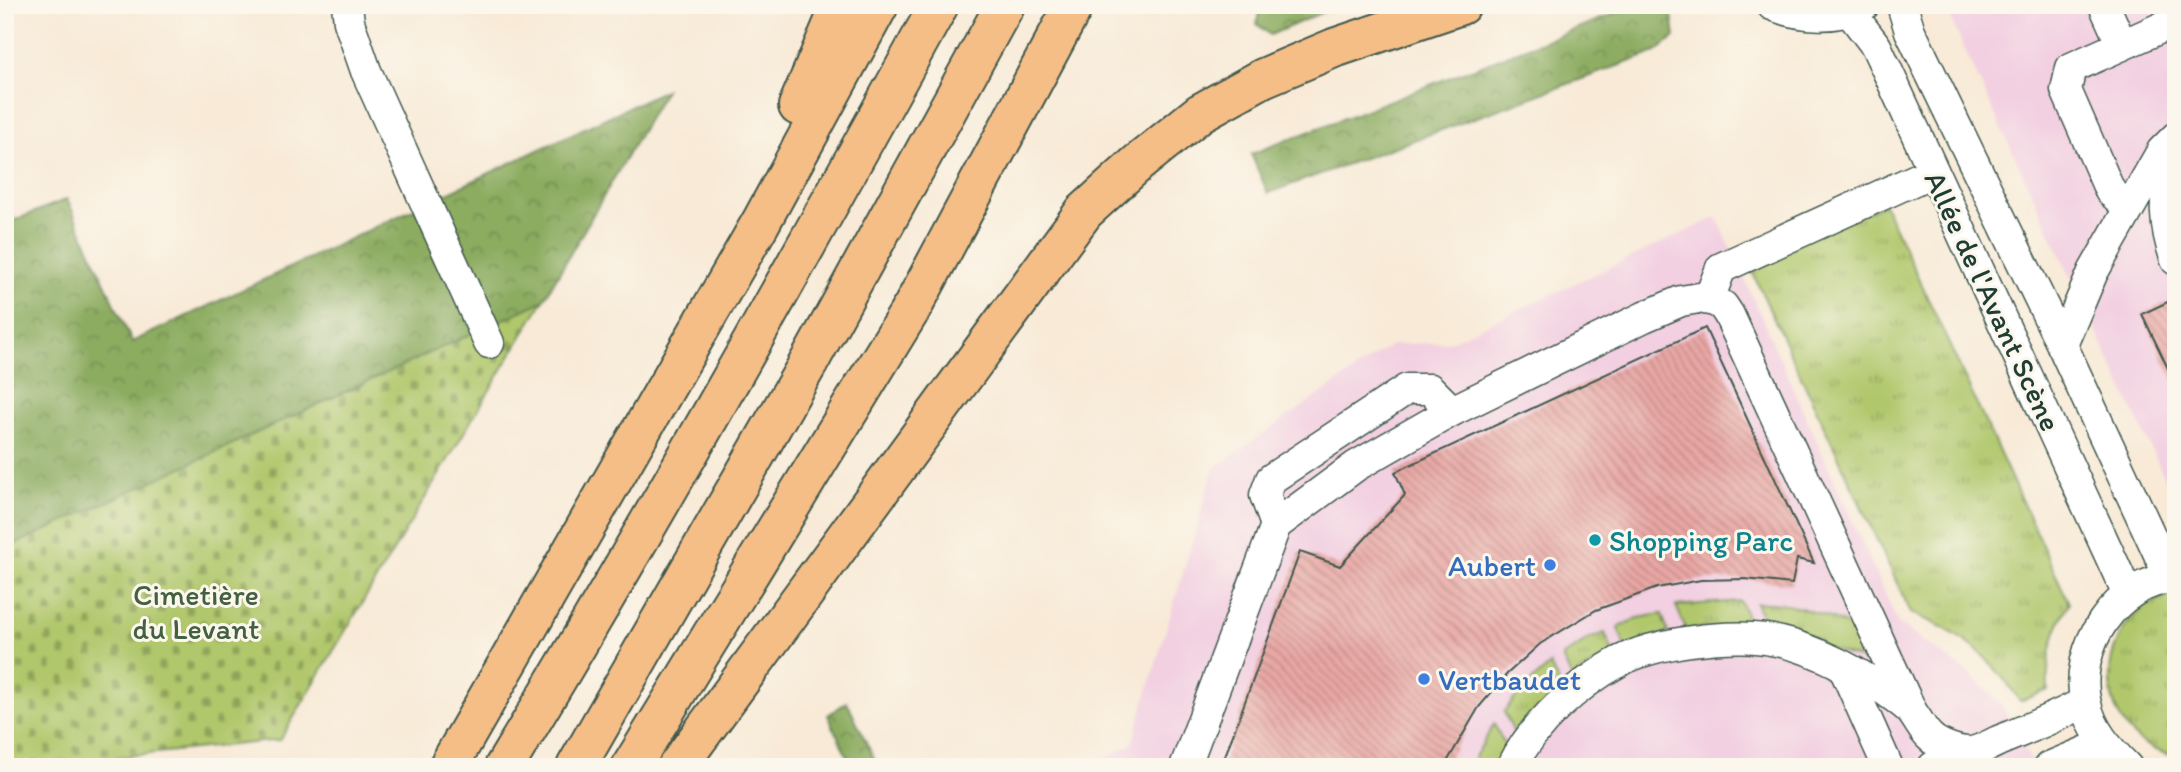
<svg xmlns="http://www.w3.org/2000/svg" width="2181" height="772" font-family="Itim,sans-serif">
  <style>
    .built { fill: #f2cfe1 }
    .grass { fill: url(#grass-tufts); stroke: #688250; stroke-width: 2 }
    .forest { fill: url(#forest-crowns); stroke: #56744a; stroke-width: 2 }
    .cemetery { fill: url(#cemetery-stones); stroke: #688250; stroke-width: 2 }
    .building { fill: url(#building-back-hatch) }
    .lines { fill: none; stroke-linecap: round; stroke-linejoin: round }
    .minor-casing { stroke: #40574c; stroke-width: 33 }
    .highway-casing { stroke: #40574c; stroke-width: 42 }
    .minor { stroke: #fff; stroke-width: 30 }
    .highway { stroke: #f6be87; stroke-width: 38 }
    .culture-dot { fill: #0f9aa8; stroke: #fbf7ec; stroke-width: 2.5 }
    .shop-dot { fill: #3f7fe0; stroke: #fbf7ec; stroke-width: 2.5 }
    .labels { text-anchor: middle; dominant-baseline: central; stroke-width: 6; stroke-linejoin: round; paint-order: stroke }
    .street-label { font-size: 30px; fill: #1f3d34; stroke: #fbf7ec }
    .culture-label { font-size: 30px; fill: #0d838f; stroke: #fbf7ec; text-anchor: start }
    .shop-label { font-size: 30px; fill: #366cbe; stroke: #fbf7ec; text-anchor: end }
    .park-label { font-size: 30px; fill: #436042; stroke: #fbf7ec }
  </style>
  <defs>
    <pattern id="grass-tufts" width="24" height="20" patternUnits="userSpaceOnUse" patternTransform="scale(1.75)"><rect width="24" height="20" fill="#b0c76c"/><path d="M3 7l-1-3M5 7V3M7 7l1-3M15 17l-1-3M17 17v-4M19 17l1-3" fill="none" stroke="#8fa35a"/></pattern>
    <pattern id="forest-crowns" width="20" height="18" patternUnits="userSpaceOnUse" patternTransform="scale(1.75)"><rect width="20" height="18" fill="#8cac60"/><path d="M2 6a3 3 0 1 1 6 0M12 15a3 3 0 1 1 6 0" fill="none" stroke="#728d50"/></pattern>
    <pattern id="cemetery-stones" width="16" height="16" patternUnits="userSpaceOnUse" patternTransform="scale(1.75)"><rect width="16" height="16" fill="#b0c76c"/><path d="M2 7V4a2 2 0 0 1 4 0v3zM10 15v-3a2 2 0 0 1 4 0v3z" fill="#8fa35a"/></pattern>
    <pattern id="building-back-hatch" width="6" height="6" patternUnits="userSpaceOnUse" patternTransform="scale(1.75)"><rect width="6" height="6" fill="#e9a7a4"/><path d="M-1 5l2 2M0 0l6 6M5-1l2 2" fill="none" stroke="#bc8986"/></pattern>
  </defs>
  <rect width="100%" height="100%" fill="#fbf7ec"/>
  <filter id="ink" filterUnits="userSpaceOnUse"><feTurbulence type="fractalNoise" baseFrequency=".0143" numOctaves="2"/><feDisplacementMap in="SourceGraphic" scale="14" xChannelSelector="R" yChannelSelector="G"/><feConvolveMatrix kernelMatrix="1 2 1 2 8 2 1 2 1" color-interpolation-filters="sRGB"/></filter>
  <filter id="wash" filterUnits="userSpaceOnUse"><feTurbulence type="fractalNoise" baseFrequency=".00686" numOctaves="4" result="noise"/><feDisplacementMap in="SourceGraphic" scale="28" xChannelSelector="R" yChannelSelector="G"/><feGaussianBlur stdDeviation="1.57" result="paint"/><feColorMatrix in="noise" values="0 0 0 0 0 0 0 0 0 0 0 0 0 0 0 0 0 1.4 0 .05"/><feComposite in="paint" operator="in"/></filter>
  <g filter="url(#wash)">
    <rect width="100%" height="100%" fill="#f8ead7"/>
    <g class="built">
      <path d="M 1944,5 L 2176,5 L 2176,497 L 2174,498 Z"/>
      <path d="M 1717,217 L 1898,623 L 1968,673 L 2002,706 L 2034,767 L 1087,767 L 1132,744 L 1214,468 L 1391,345 L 1449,342 Z"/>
    </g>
    <g class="grass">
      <path d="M 1884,204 L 2069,603 C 2053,631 2046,658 2048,690 L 2020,701 C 1986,652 1966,636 1911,613 L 1749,265 Z"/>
      <path d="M 2176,595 L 2176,757 C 2159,752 2141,745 2129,731 C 2090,685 2113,604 2176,595 Z"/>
      <path d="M 1740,601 L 1751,626 L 1686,629 L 1676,606 Z"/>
      <path d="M 1756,603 C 1790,600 1825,616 1856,628 L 1867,651 L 1862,660 L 1767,627 Z"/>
      <path d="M 1662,614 L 1668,632 L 1625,647 L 1618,627 L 1638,618 Z"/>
      <path d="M 1605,633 L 1613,653 L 1572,678 L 1562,657 L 1589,639 Z"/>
      <path d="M 1550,665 L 1561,687 L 1515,735 L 1504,712 L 1521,691 Z"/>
      <path d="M 1494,724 L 1507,749 L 1496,767 L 1469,767 Z"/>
    </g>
    <g class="forest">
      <path d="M 1261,5 L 1339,5 L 1270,35 L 1257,24 Z"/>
      <path d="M 1637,5 L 1660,5 L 1672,15 L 1675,37 L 1656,52 L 1268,193 L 1251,154 Z"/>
      <path d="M 665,90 L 543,301 L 167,474 L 5,670 L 5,224 L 67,199 L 132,342 Z"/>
      <path d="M 847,702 L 878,767 L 852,767 L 828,715 Z"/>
    </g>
    <path class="cemetery" d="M 543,301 L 280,740 L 118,757 L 111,767 L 5,767 L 5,549 Z"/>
    <g id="blocks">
      <g class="building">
        <path d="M 2176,298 L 2176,385 L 2142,314 Z"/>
        <path d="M 1705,328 L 1814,563 L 1797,559 L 1792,584 L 1745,579 L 1701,580 L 1657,588 L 1596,610 L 1540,644 L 1507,674 L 1479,707 L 1444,767 L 1221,767 L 1300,552 L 1340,566 L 1405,495 L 1395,472 Z"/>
      </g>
    </g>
  </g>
  <g filter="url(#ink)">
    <use href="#blocks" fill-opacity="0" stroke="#40574c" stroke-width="2"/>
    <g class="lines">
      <defs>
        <g id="minor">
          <path d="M 347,5 L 349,22 L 366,71 L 489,343"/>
          <path d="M 1772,5 C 1801,17 1837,19 1864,5"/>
          <path d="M 1902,5 L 1910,31 L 2062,345 L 2170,578"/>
          <path d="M 2104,5 L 2122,45"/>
          <path d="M 1850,12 L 1876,46 L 2128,595"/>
          <path d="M 2176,163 C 2160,192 2165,230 2176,260"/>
          <path d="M 2129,208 L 2110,191 L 2066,90 L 2071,68 L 2176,21"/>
          <path d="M 1709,299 L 1721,268 L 1932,172"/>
          <path d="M 2062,345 L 2093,272 L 2162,151 L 2176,137"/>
          <path d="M 1276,525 L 1265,495 L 1271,479 L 1407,389 L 1430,389 L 1452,411"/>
          <path d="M 1843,666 L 1888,767"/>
          <path d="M 1185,767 L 1276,525 L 1356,466 L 1452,411 L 1644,317 L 1681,301 L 1699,298 L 1715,301 L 1723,306 L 1729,315 L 1911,710"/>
          <path d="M 1512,767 C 1533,723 1578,684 1620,661 C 1657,642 1725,634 1766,639 C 1808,645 1851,668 1886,691 C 1894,697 1905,704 1911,711 C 1918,719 1922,730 1930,737 C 1938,745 1957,752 1969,752 C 1977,752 1990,745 1998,741 C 2027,729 2057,717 2085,702"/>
          <path d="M 1933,767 L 1954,761 L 1970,753"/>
          <path d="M 2049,767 L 2104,744"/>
          <path d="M 2127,767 C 2108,748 2092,731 2086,704 C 2072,649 2116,580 2176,578"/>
        </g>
        <g id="highway">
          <path d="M 798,106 L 841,5"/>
          <path d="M 448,767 L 761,222 L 879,5"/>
          <path d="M 504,767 C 656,517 798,262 939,5"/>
          <path d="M 576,767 L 809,362 L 1005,5"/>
          <path d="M 631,767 L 913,306 L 1074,5"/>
          <path d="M 677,767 L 1084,212 L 1138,163 L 1200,113 L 1263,78 L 1334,48 L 1461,5"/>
        </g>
      </defs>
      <use href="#minor" class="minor-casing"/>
      <use href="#highway" class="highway-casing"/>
      <use href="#minor" class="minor"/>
      <use href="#highway" class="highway"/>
    </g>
  </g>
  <circle class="culture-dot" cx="1595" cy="540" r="7"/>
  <g class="shop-dot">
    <circle cx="1550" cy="565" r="7"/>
    <circle cx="1424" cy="679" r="7"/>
  </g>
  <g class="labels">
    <g class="street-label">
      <text transform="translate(1993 301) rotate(65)">Allée de l'Avant Scène</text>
    </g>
    <g class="culture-label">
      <text x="1609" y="540">Shopping Parc</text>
    </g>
    <g class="shop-label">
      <text x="1536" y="565">Aubert</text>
      <text x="1438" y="679" text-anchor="start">Vertbaudet</text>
    </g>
    <g class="park-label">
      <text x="196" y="594">Cimetière<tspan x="196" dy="34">du Levant</tspan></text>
    </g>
  </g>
  <rect width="2181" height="772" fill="none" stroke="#fbf7ec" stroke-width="28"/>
</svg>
